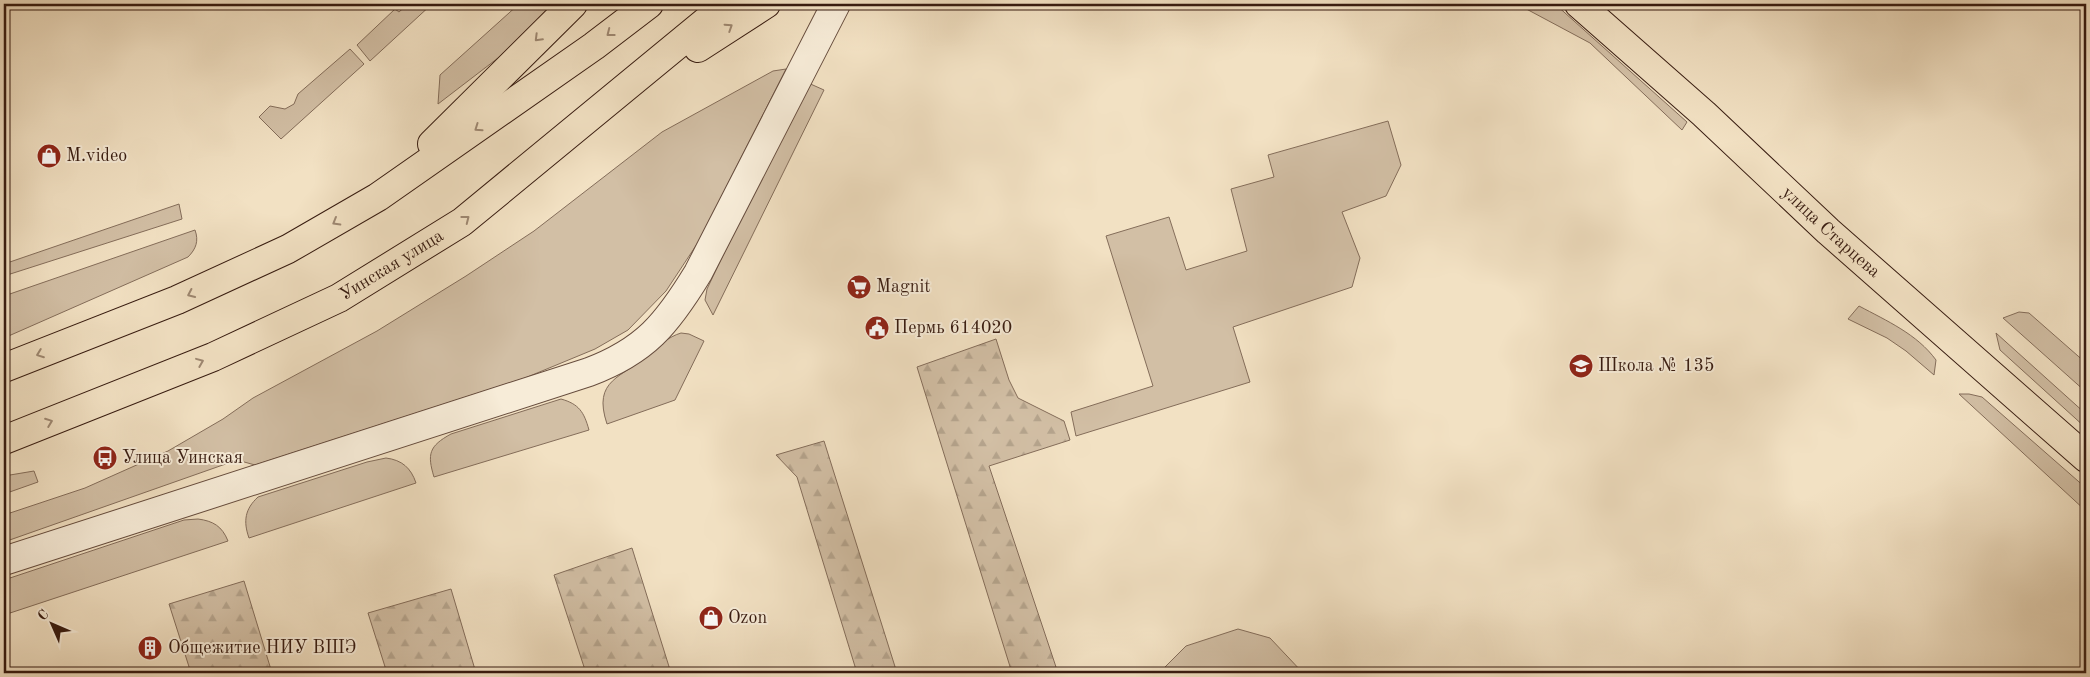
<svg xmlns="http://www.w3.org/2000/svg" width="2090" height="677" font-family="'Old Standard TT',serif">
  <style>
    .green { fill: #d2bfa5; stroke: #846d5a }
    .forest { fill: url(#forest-firs); stroke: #846d5a }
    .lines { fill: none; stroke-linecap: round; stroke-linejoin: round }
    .minor-casing { stroke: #664c3d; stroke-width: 30 }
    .major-casing { stroke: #371b10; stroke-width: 30 }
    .minor { stroke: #f7ecd8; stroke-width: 28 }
    .major { stroke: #f2e1c3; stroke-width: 28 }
    .oneway { stroke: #9e8872 }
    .labels { text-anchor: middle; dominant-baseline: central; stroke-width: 4; stroke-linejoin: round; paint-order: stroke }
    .poi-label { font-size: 18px; fill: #371b10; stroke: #f7ecd8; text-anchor: start }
    .street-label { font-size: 18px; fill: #371b10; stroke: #f7ecd8 }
  </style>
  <defs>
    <pattern id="forest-firs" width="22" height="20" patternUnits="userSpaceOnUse" patternTransform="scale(1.25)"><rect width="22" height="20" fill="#d2bfa5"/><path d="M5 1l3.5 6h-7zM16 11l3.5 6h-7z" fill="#b5a48d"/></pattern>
  </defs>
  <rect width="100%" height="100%" fill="#f2e1c3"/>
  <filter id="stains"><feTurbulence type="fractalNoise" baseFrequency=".004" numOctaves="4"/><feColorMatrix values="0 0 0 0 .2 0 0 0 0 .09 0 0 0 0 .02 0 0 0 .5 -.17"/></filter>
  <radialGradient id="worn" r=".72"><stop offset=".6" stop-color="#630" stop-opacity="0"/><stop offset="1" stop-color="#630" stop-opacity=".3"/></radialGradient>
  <g class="green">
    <path d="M 408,4 L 432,4 L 370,61 L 357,45 L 395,9 L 399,12 Z"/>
    <path d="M 519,4 L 554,4 L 498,58 L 438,104 L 440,75 Z"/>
    <path d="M 1517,4 L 1555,4 L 1687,122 L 1682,130 L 1590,43 Z"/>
    <path d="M 350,49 L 364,64 L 281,139 L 259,117 L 270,106 L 285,109 L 294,104 L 298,94 Z"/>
    <path d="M 786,69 L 699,241 L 666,291 L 628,330 L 595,349 L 525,378 L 255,465 L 237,460 L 4,542 L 4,515 L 85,488 L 168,451 L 223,419 L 253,398 L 377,331 L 466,276 L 534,231 L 662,132 L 773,71 Z"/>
    <path d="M 806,82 L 824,90 L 713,315 L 705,300 L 707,289 Z"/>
    <path d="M 1388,121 L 1401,165 L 1386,196 L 1342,212 L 1360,258 L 1352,287 L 1233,327 L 1250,382 L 1076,436 L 1071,412 L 1153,386 L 1106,236 L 1169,217 L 1186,270 L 1247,251 L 1231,189 L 1274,177 L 1268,155 Z"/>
    <path d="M 179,204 L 182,219 L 4,276 L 4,264 Z"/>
    <path d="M 195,230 C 199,241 196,249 188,257 L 4,338 L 4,296 Z"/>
    <path d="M 1859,306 C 1887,321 1917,334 1936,360 L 1934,375 L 1906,351 L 1887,338 L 1848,319 Z"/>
    <path d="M 2019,312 L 2029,313 L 2086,363 L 2086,392 L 2003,318 Z"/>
    <path d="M 681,333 L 689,334 L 704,341 L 675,400 L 607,424 C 592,379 622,378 650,354 C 660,345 668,337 681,333 Z"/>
    <path d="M 1996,333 L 2086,414 L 2086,428 L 2000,350 Z"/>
    <path d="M 1959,394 L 1969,394 L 1982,397 L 2086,488 L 2086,511 Z"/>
    <path d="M 561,399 C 579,404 584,412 589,430 L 434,477 C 427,454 429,446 451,434 Z"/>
    <path d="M 386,458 C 402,460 411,468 416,483 L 249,538 C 243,521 245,509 258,497 L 367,462 Z"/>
    <path d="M 34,471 L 38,482 L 4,494 L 4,476 Z"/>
    <path d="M 198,519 C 213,521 222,526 228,541 L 4,615 L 4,580 L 184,520 Z"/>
    <path d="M 1238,629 L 1270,638 L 1303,673 L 1159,673 L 1186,646 Z"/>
  </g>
  <g class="forest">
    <path d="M 996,339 L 1009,380 L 1018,398 L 1064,421 L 1070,440 L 989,466 L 1058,673 L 1012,673 L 917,367 Z"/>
    <path d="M 824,441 L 897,673 L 857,673 L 797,477 L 776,455 Z"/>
    <path d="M 632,548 L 671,673 L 586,673 L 554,575 Z"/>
    <path d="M 244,581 L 272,673 L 191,673 L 169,604 Z"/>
    <path d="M 451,589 L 476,673 L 387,673 L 368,613 Z"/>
  </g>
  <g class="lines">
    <defs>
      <path id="minor" d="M 4,561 L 589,372 C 645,351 667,324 698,273 L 836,4"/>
      <g id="major">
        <path id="s1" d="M 1579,4 L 1704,114 L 1828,231 L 2086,458"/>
        <path d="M 698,48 L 766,4"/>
        <path d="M 432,144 L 573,4"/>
        <path d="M 4,368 L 177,300 L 288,249 L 378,197 L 594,46 L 649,4"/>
        <path id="s2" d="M 4,440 L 213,357 L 339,298 L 462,222 L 727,4"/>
      </g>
    </defs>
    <use href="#minor" class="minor-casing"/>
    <use href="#major" class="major-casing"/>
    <use href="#minor" class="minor"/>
    <use href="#major" class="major"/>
  </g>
  <defs><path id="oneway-chevron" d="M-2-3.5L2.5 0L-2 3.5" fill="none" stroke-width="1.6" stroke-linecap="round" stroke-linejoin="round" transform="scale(1.25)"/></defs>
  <g class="oneway">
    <use href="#oneway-chevron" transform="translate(729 27) rotate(-33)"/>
    <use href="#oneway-chevron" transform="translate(610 33) rotate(142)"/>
    <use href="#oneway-chevron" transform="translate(538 38) rotate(135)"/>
    <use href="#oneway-chevron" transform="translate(478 128) rotate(145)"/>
    <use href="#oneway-chevron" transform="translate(466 219) rotate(-38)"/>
    <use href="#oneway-chevron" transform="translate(336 222) rotate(150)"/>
    <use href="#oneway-chevron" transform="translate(191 294) rotate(155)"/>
    <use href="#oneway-chevron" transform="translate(40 354) rotate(159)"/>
    <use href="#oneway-chevron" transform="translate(200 362) rotate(-22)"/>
    <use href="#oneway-chevron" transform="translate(49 422) rotate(-21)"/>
  </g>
  <defs>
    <symbol id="shop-disc" viewBox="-11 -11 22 22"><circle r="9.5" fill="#8f2418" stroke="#f7ecd8"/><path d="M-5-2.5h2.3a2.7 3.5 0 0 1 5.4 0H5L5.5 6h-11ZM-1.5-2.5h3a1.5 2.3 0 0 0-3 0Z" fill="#fff"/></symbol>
    <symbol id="supermarket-disc" viewBox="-11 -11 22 22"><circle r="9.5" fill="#8f2418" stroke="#f7ecd8"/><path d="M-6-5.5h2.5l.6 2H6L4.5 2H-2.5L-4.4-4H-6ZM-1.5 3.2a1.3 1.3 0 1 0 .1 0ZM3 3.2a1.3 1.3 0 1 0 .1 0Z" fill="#fff"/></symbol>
    <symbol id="civic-disc" viewBox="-11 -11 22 22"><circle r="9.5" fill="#8f2418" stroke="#f7ecd8"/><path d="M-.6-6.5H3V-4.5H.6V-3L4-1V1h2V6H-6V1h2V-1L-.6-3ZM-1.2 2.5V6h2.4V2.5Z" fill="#fff"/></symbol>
    <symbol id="school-disc" viewBox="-11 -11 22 22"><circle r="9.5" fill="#8f2418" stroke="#f7ecd8"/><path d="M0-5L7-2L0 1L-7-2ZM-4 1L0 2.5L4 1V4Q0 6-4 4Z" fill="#fff"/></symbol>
    <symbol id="bus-disc" viewBox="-11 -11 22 22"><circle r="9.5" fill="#8f2418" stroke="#f7ecd8"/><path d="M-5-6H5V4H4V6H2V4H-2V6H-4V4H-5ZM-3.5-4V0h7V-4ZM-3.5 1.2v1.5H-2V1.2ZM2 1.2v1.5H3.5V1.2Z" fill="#fff"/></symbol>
    <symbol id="building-disc" viewBox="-11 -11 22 22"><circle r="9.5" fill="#8f2418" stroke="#f7ecd8"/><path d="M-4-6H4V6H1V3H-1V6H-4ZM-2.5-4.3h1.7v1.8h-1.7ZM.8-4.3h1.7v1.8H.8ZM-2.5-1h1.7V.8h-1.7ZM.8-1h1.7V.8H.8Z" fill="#fff"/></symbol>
  </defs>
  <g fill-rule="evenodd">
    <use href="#shop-disc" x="35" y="142" width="28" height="28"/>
    <use href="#supermarket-disc" x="845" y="273" width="28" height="28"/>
    <use href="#civic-disc" x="863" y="314" width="28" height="28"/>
    <use href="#school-disc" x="1567" y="352" width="28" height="28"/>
    <use href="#bus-disc" x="91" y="444" width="28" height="28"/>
    <use href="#shop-disc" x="697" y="604" width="28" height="28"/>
    <use href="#building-disc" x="136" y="634" width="28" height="28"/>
  </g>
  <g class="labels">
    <g class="poi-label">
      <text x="66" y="156">M.video</text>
      <text x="876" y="287">Magnit</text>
      <text x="894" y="328">Пермь 614020</text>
      <text x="1598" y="366">Школа № 135</text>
      <text x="122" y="458">Улица Уинская</text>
      <text x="728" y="618">Ozon</text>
      <text x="168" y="648">Общежитие НИУ ВШЭ</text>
    </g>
    <g class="street-label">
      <text stroke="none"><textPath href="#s1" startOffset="340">улица Старцева</textPath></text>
      <text stroke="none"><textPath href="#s2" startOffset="426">Уинская улица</textPath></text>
    </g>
  </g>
  <rect width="2090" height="677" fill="none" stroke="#f2e1c3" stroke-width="20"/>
  <rect x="5" y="5" width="2080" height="667" fill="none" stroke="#371b10" stroke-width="2.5"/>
  <rect x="10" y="10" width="2070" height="657" fill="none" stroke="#371b10"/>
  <g transform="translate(52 624) rotate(315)" stroke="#f7ecd8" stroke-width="4" paint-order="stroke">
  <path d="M0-4L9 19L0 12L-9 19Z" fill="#371b10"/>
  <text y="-8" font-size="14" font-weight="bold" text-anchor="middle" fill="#371b10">С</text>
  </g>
  <rect width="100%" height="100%" filter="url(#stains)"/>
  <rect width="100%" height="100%" fill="url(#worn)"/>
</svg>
